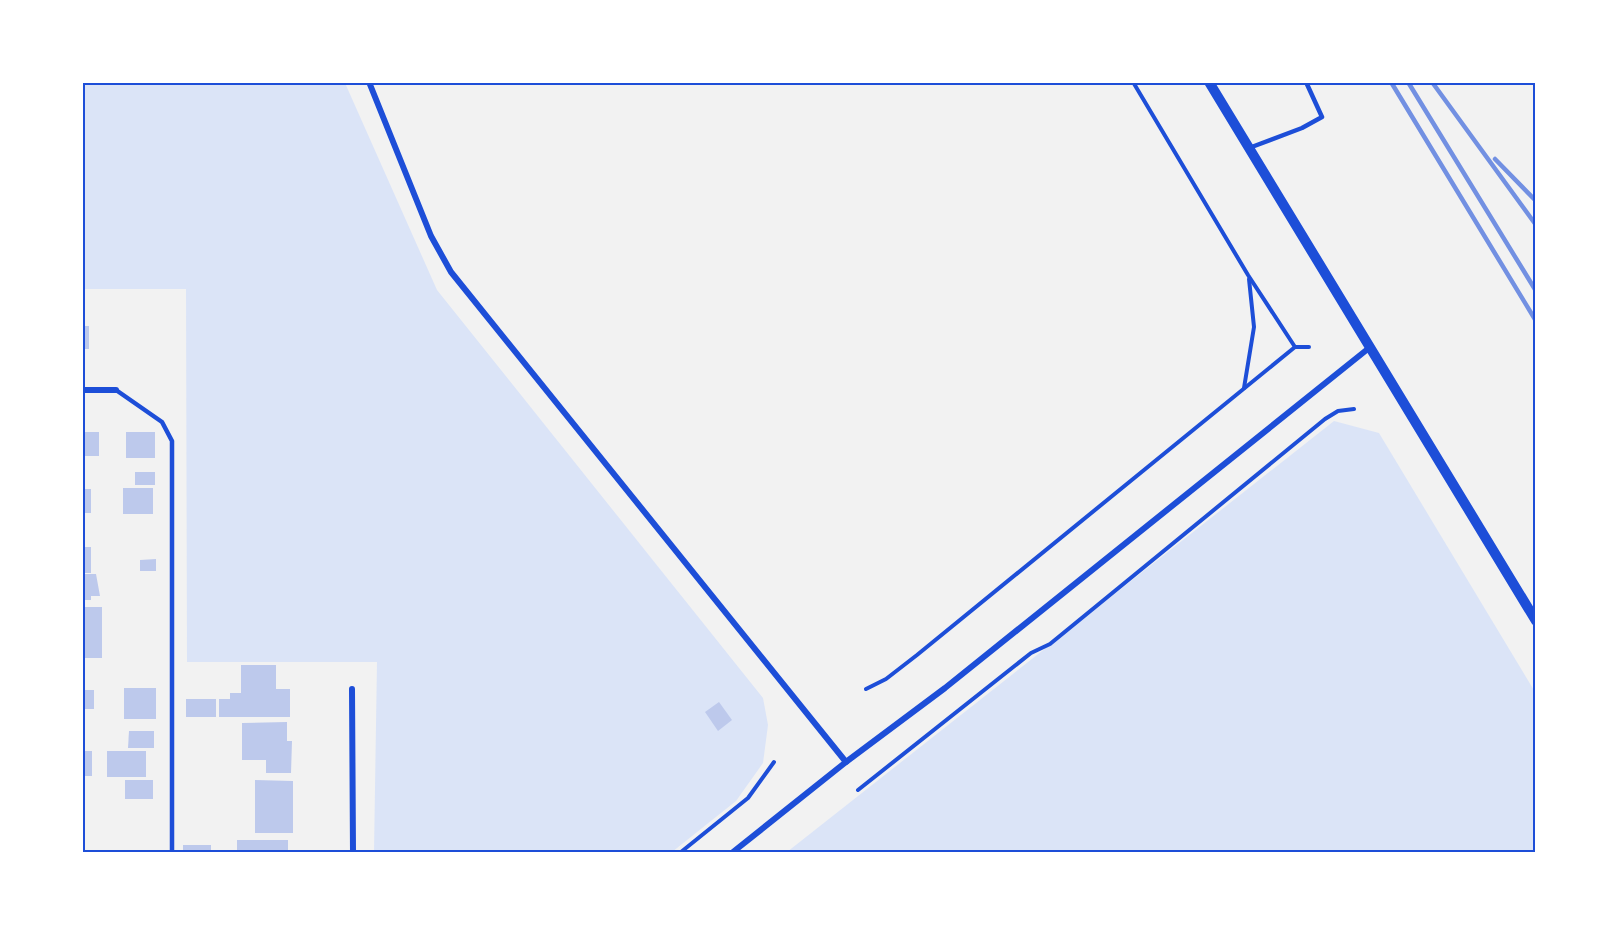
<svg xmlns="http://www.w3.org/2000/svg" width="1618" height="935" font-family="Overpass,sans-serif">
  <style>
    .green { fill: #dbe4f7 }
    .building { fill: #bdc9ec }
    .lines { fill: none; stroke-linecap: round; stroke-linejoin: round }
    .path { stroke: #1d4ed8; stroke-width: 4 }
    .service { stroke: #1d4ed8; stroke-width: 4.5 }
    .minor { stroke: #1d4ed8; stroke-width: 6 }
    .tertiary { stroke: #1d4ed8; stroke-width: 10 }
    .rail { stroke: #7290e2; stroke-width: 4.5 }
    .neatline { fill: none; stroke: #1d4ed8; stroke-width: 2 }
  </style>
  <rect width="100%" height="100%" fill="#f2f2f2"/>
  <g class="green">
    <path d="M 82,83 L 345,83 L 437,290 L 763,698 L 768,725 L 763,763 L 736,801 L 672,852 L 374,852 L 377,662 L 187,662 L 186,289 L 83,289 Z"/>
    <path d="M 1334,421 L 1379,433 L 1535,692 L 1535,852 L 787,852 Z"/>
  </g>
  <g class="building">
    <rect x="82" y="326" width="7" height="23"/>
    <rect x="82" y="432" width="17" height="24"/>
    <rect x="126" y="432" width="29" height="26"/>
    <rect x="135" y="472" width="20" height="13"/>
    <rect x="123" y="488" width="30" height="26"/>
    <rect x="82" y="489" width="9" height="24"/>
    <rect x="82" y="547" width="9" height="26"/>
    <path d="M 156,559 L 156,571 L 140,571 L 140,560 Z"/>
    <path d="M 82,574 L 96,574 L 100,596 L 91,596 L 91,600 L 82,600 Z"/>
    <rect x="82" y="607" width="20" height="51"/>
    <path d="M 241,665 L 276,665 L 276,689 L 290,689 L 290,717 L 219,717 L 219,699 L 230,699 L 230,693 L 241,693 Z"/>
    <rect x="124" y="688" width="32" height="31"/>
    <rect x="82" y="690" width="12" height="19"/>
    <rect x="186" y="699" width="30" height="18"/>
    <path d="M 719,702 L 732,720 L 718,731 L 705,712 Z"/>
    <path d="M 287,722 L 287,741 L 292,741 L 291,773 L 266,773 L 266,760 L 242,760 L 242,723 Z"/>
    <path d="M 129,731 L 154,731 L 154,748 L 128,748 Z"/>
    <rect x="82" y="751" width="10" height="25"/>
    <rect x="107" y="751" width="39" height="26"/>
    <rect x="125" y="780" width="28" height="19"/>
    <path d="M 255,780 L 293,781 L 293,833 L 255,833 Z"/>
    <rect x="237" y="840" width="51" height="12"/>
    <rect x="183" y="845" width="28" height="7"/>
  </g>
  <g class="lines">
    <g class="path">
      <path d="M 1133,82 L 1248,275 L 1295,347 L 1309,347"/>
      <path d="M 1244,388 L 1254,327 L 1249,279"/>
      <path d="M 866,689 L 886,679 L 917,655 L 1295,347"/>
      <path d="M 858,790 L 1031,653 L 1050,644 L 1325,419 L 1338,411 L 1354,409"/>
      <path d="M 681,852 L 748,798 L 774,762"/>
    </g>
    <g class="service">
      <path d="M 1535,82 L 1536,83"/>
      <path d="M 1249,148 L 1302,128 L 1322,117 L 1306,82"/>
      <path d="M 116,390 L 162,422 L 172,441 L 172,852"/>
    </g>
    <g class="minor">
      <path d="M 369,82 L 431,236 L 451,272 L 846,762"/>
      <path d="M 82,390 L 116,390"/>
      <path d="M 352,689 L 353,852"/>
      <path d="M 733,852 L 846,762 L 945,688 L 1369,348"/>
    </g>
    <path class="tertiary" d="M 1209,82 L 1536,621"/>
    <g class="rail">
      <path d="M 1391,82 L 1536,321"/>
      <path d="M 1408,82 L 1536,291"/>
      <path d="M 1432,82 L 1536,225"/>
      <path d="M 1495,159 L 1536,201"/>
    </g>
  </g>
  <rect width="1618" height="935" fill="none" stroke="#ffffff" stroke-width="168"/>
  <rect x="84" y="84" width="1450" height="767" class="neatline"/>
</svg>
